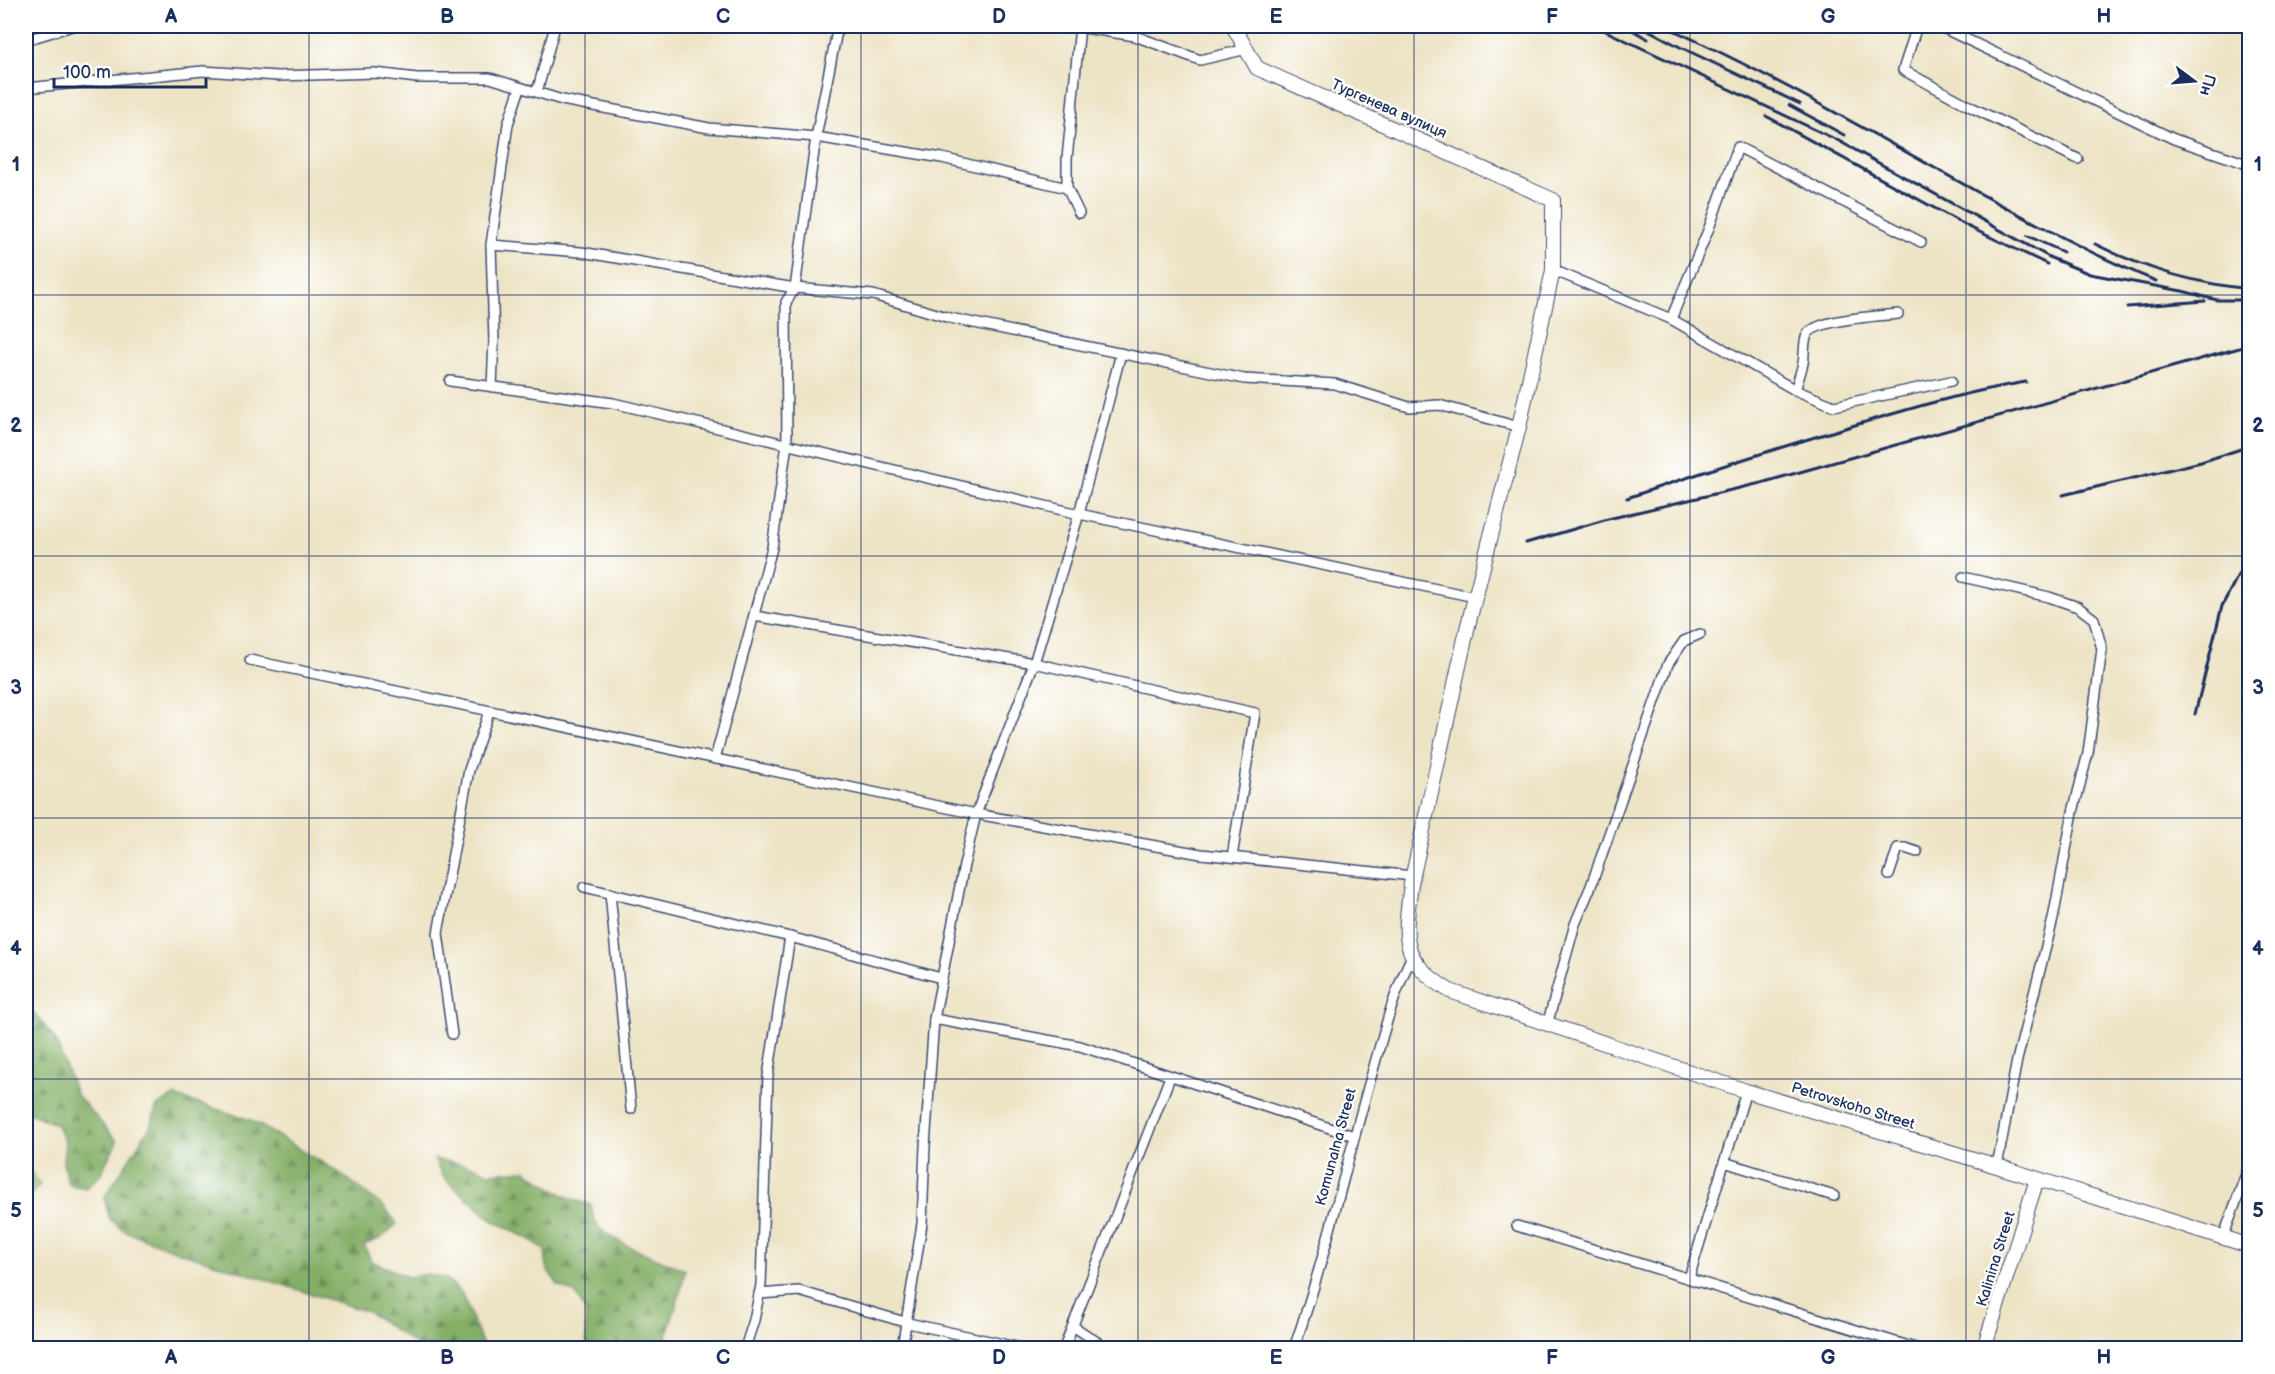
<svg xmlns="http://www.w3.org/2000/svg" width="2275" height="1374" font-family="'Balsamiq Sans',sans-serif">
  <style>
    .forest { fill: url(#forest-firs); stroke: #506f62; stroke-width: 1.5 }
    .cemetery { fill: url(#cemetery-stones); stroke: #607d6a; stroke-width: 1.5 }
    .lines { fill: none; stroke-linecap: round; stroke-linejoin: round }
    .street-casing { stroke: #3a4a6d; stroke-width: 12 }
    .secondary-casing { stroke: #3a4a6d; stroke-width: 16 }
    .street { stroke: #fff; stroke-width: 9 }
    .secondary { stroke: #fff; stroke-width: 14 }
    .rail { stroke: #1b2f5e; stroke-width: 3 }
    .grid { fill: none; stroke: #1b2f5e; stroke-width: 1.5; stroke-opacity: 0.55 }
    .labels { text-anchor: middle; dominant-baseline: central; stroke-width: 4.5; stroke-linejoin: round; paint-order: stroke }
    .street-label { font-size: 15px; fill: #1b2f5e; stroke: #fff }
    .neatline { fill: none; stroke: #1b2f5e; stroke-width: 2 }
    .grid-label { font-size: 20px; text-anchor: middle; font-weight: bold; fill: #1b2f5e }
  </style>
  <defs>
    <pattern id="forest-firs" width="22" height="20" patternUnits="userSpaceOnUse" patternTransform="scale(1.5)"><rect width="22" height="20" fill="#84af66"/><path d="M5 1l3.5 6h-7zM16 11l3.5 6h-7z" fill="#6b8f57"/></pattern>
    <pattern id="cemetery-stones" width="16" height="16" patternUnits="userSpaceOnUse" patternTransform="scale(1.5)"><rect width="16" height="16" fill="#a5cb75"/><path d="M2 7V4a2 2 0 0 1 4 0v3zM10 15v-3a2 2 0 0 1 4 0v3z" fill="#86a563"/></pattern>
  </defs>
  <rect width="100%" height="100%" fill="#fff"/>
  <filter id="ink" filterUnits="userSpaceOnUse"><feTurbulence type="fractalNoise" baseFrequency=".0167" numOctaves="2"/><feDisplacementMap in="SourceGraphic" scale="12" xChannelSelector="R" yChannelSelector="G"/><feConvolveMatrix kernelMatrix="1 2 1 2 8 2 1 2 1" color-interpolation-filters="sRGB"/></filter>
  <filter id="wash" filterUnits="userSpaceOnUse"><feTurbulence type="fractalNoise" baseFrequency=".008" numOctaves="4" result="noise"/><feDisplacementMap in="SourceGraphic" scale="24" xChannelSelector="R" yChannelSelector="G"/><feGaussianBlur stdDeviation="1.35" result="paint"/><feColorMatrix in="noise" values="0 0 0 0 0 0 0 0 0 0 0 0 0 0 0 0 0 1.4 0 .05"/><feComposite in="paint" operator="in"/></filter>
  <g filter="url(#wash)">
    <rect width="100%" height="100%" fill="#ede3c5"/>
    <g class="forest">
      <path d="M 26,1003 L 55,1039 L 76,1094 L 117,1141 L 100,1175 L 86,1188 L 68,1184 L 63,1163 L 65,1142 L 56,1124 L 26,1112 Z"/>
      <path d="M 174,1096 L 251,1120 L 340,1173 L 385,1208 L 397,1224 L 381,1238 L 364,1245 L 371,1261 L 408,1277 L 427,1274 L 447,1279 L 462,1294 L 484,1348 L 421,1348 L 368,1312 L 180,1252 L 125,1231 L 110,1219 L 104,1198 L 150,1127 L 157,1106 Z"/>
      <path d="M 434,1159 L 472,1166 L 489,1173 L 525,1170 L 558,1192 L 574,1200 L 591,1205 C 592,1211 594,1219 596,1224 C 608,1242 664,1260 685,1270 C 681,1297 669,1322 664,1348 L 587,1348 L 585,1311 L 576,1294 L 558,1285 L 547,1269 L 545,1250 L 529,1239 L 492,1220 L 444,1178 Z"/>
    </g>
    <path class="cemetery" d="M 26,1167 L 40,1184 L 26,1200 Z"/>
  </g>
  <g filter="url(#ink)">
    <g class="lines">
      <defs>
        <g id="street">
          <path d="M 1072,26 L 1135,36 L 1200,60 L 1247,49"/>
          <path d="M 1917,26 L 1903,70 L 1973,108 L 2078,159"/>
          <path d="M 1939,26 L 2174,139 L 2250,165"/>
          <path d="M 26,40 L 72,26"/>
          <path d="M 26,88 L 203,71 L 278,76 L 375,73 L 417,78 L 490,78 L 562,100 L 709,128 L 816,137 L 942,158 L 1067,188"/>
          <path d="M 537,92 L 555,26"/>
          <path d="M 1079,213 L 1067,188 L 1067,159 L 1080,26"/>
          <path d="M 491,245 L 581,252 L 795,288 L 873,295 L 950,318 L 1244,379 L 1335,384 L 1409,407 L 1439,405 L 1519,427"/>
          <path d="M 1553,270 L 1671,319 L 1795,390 L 1834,406 L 1951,381"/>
          <path d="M 1671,319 L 1709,228 L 1738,147 L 1921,242"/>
          <path d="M 450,381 L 613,403 L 1079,514 L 1475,597"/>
          <path d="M 492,387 L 494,340 L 491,245 L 508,124 L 520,88"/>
          <path d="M 1795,390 C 1798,381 1801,372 1803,363 C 1805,354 1803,343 1807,335 C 1815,319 1881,316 1898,314"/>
          <path d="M 1963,577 L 2049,597 L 2078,607 L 2094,619 L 2102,649 L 2088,753 L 2073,812 L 2053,919 L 2017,1060 L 1997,1166"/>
          <path d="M 754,616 L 1034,663 L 1255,713 L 1232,857"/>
          <path d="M 250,660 L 976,814 L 1201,854 L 1413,876"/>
          <path d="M 715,759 L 772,548 L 787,444 L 786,302 L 795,288 L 816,137 L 838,26"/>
          <path d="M 1889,875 L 1898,848 L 1905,848 L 1917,852"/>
          <path d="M 584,887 L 790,937 L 941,978"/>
          <path d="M 610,893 L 631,1109"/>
          <path d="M 934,1019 L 1080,1046 L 1354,1136"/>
          <path d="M 1547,1025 L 1575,924 L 1591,886 L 1668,664 L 1684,641 L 1700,634"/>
          <path d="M 452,1034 L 438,933 L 469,770 L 489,712"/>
          <path d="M 1724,1162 L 1834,1196"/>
          <path d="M 1517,1226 L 1915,1348"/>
          <path d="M 2223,1238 L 2250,1163"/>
          <path d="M 1689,1278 L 1746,1091"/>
          <path d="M 759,1294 L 799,1291 L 908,1323 L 1021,1348"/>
          <path d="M 1073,1326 L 1106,1348"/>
          <path d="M 745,1348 L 754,1320 L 761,1285 L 768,1076 L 790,937"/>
          <path d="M 902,1348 L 922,1224 L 925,1146 L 934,1019 L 964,865 L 976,814 L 1034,663 L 1079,514 L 1121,353"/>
          <path d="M 1064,1348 L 1170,1077"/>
          <path d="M 1294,1348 C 1325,1260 1345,1167 1371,1077 C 1383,1035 1393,994 1412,956"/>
        </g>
        <g id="secondary">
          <path d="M 1233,26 L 1257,68 L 1553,200 L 1553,270 L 1519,427 L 1468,625 L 1411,884 C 1404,938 1399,960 1450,991 L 1746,1091 L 1997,1166 L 2250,1246"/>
          <path d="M 1984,1348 L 2037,1179"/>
        </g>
      </defs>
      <use href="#street" class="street-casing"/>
      <use href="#secondary" class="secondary-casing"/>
      <use href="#street" class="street"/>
      <use href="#secondary" class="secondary"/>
      <g class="rail">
        <path d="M 1595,26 L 1837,140 L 2051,258 L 2090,274 L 2182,291 L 2217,300 L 2250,300"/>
        <path d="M 1625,26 L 1648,39"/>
        <path d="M 1641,26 L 1680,47 L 1800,104"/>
        <path d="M 1664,26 C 1772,74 1878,137 1981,194 C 2039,225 2096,257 2156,281"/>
        <path d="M 1789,105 L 1844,135"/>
        <path d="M 1766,116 L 1969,227 L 2047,264"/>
        <path d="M 2028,236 L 2063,252"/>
        <path d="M 2095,244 C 2142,268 2197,284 2250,289"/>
        <path d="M 2127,307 L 2205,301"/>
        <path d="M 2063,495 L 2201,462 L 2250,446"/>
        <path d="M 1627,498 C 1699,473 1771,450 1845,428 C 1905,410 1964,392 2026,382"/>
        <path d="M 1526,543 L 1608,519 L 1761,483 L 2250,345"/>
        <path d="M 2195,714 L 2222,606 L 2250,552"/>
      </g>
    </g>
  </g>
  <path class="grid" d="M 309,26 L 309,1348M 585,26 L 585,1348M 861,26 L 861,1348M 1138,26 L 1138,1348M 1414,26 L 1414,1348M 1690,26 L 1690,1348M 1966,26 L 1966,1348M 26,295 L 2250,295M 26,556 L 2250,556M 26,818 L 2250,818M 26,1079 L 2250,1079"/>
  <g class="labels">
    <g class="street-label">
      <text transform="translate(1389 109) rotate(24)">Тургенева вулиця</text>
      <text transform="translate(1853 1106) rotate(17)">Petrovskoho Street</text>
      <text transform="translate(1336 1147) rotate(-75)">Komunalna Street</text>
      <text transform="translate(1996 1259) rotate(-73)">Kalinina Street</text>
    </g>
  </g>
  <rect width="2275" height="1374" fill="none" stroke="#fff" stroke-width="66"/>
  <g transform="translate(2194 81) rotate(106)" stroke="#ffffff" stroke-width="4.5" paint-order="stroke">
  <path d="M0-4.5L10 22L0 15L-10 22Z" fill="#1b2f5e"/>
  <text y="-9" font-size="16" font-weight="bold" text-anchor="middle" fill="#1b2f5e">Пн</text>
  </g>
  <path d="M54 78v9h152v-9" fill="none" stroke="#1b2f5e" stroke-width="3"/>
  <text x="63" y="78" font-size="18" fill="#1b2f5e" stroke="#ffffff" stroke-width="4.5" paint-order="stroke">100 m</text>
  <rect x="33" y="33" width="2209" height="1308" class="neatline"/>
  <g class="grid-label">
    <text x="171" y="23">A</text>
    <text x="447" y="23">B</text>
    <text x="723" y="23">C</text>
    <text x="999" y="23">D</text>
    <text x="1276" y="23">E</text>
    <text x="1552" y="23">F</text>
    <text x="1828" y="23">G</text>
    <text x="2104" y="23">H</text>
    <text x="16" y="171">1</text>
    <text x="2258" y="171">1</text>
    <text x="16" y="432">2</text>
    <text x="2258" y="432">2</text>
    <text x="16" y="694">3</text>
    <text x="2258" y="694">3</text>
    <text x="16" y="955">4</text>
    <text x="2258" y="955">4</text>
    <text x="16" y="1217">5</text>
    <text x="2258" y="1217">5</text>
    <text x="171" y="1364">A</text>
    <text x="447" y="1364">B</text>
    <text x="723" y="1364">C</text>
    <text x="999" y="1364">D</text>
    <text x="1276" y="1364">E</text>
    <text x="1552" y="1364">F</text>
    <text x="1828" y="1364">G</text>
    <text x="2104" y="1364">H</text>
  </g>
</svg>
